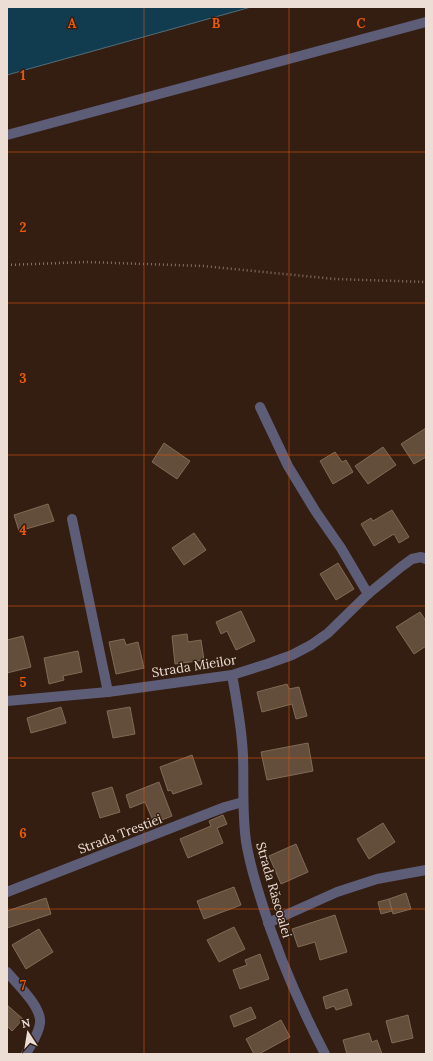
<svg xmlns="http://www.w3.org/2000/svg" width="433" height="1061" font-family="Lora,serif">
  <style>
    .water { fill: #113c50; stroke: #536d78 }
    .building { fill: #624e3a; stroke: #816b56 }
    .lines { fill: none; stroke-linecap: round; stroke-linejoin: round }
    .path { stroke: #867368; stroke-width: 2.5; stroke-dasharray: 1 3; stroke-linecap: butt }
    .minor { stroke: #5e5d78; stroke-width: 10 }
    .grid { fill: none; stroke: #e8590c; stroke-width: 1; stroke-opacity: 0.55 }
    .labels { text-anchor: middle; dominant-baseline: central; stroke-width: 3; stroke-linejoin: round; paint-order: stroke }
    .street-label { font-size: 13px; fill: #edded5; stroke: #341e11 }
    .grid-label { font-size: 13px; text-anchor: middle; font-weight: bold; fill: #e8590c; stroke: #341e11; stroke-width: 3; stroke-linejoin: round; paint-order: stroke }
  </style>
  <rect width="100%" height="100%" fill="#341e11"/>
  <path class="water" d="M 7,7 L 251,7 L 7,75 Z"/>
  <g class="building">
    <path d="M 426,428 L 426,457 L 414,464 L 401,444 Z"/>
    <path d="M 164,443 L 190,461 L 177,479 L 152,462 Z"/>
    <path d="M 383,447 L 396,465 L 368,484 L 355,466 Z"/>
    <path d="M 335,452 L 342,462 L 346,460 L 353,472 L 333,484 L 320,461 Z"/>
    <path d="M 48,504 L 54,521 L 19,531 L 14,515 Z"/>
    <path d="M 392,510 L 409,537 L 399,543 L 394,534 L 374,546 L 361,524 L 371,518 L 373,521 Z"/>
    <path d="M 194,533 L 206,550 L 184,565 L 172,548 Z"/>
    <path d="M 338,563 L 354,589 L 336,600 L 320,574 Z"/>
    <path d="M 241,611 L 255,641 L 236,650 L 227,631 L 221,634 L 216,622 Z"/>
    <path d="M 420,612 L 426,621 L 426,646 L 414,654 L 396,627 Z"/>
    <path d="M 187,634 L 188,642 L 201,640 L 204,660 L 175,664 L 172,636 Z"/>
    <path d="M 23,636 L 31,667 L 7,673 L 7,640 Z"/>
    <path d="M 124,639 L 126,645 L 138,642 L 144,668 L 116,674 L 109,642 Z"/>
    <path d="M 78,651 L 82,672 L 63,676 L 64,680 L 49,684 L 44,658 Z"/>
    <path d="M 287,684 L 289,689 L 299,687 L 307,716 L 296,719 L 292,704 L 262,712 L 257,692 Z"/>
    <path d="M 61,707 L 66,723 L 31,733 L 27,718 Z"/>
    <path d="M 130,707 L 135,734 L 113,738 L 107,711 Z"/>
    <path d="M 308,743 L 313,771 L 267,780 L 261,752 Z"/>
    <path d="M 192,755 L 202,784 L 173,794 L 171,790 L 168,791 L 160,767 Z"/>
    <path d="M 159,782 L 172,816 L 154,823 L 145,802 L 130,808 L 126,795 Z"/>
    <path d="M 112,787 L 120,812 L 100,818 L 92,793 Z"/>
    <path d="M 223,815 L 227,824 L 217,828 L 223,843 L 188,858 L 180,839 L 211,826 L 209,821 Z"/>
    <path d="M 383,823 L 395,842 L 369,859 L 357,839 Z"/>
    <path d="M 296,844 L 308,872 L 281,884 L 269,856 Z"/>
    <path d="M 234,887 L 241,905 L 204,919 L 197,901 Z"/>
    <path d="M 406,893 L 411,909 L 393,914 L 389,899 Z"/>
    <path d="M 46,898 L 51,914 L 7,928 L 7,911 Z"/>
    <path d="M 389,899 L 392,911 L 381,914 L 378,902 Z"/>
    <path d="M 335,915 L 347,952 L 320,960 L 315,942 L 298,947 L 292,929 Z"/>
    <path d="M 234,927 L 245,949 L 219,962 L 207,940 Z"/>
    <path d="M 39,929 L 53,952 L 26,969 L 12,945 Z"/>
    <path d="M 260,954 L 269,979 L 240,989 L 233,970 L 247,965 L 245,960 Z"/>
    <path d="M 347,989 L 352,1005 L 336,1010 L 334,1006 L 326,1009 L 323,997 Z"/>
    <path d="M 7,1005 L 23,1019 L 12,1031 L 7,1026 Z"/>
    <path d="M 251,1007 L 256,1018 L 234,1027 L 230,1016 Z"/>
    <path d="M 408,1015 L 413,1038 L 392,1043 L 386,1021 Z"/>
    <path d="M 281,1020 L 290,1037 L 259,1054 L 254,1054 L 246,1039 Z"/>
    <path d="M 369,1033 L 372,1042 L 377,1040 L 382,1054 L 347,1054 L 343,1040 Z"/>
  </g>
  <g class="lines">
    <path class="path" d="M 7,265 L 87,262 L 203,266 L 335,279 L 426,282"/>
    <g class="minor">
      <path d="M 7,135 L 426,22"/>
      <path d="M 260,407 L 288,466 L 316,512 L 341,548 L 368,594"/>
      <path d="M 72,519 L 108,692"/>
      <path d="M 232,675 C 237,702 242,729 243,756 C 244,784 242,813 246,841 C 249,861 255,881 261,900 C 277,953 299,1004 325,1054"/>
      <path d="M 7,701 L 108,692 L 232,675 L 267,664 L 292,655 L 311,645 L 328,633 L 368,594 L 401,567 L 412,559 L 421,557 L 426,559"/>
      <path d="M 7,892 L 194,819 L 225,807 L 243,802"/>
      <path d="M 268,923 L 337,892 L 377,879 L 426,870"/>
      <path d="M 7,972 C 17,984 42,1007 40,1023 C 39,1034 31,1044 26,1054"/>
    </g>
  </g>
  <path class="grid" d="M 144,7 L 144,1054M 289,7 L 289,1054M 7,152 L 426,152M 7,303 L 426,303M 7,455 L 426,455M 7,606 L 426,606M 7,758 L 426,758M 7,909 L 426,909"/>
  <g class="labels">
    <g class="street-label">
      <text transform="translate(194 666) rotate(-9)">Strada Mieilor</text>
      <text transform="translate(120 834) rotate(-21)">Strada Trestiei</text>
      <text transform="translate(274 890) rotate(74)">Strada Răscoalei</text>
    </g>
  </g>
  <g class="grid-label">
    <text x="72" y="28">A</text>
    <text x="216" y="28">B</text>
    <text x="361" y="28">C</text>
    <text x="23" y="80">1</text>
    <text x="23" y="232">2</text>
    <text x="23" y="383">3</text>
    <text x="23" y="535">4</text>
    <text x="23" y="687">5</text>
    <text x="23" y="838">6</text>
    <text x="23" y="990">7</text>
  </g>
  <rect width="433" height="1061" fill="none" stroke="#edded5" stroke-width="16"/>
  <g transform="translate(28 1033) rotate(348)" stroke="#341e11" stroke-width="3" paint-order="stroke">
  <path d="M0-3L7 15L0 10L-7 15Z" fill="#edded5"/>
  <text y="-6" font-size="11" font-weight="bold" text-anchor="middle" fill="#edded5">N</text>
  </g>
</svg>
